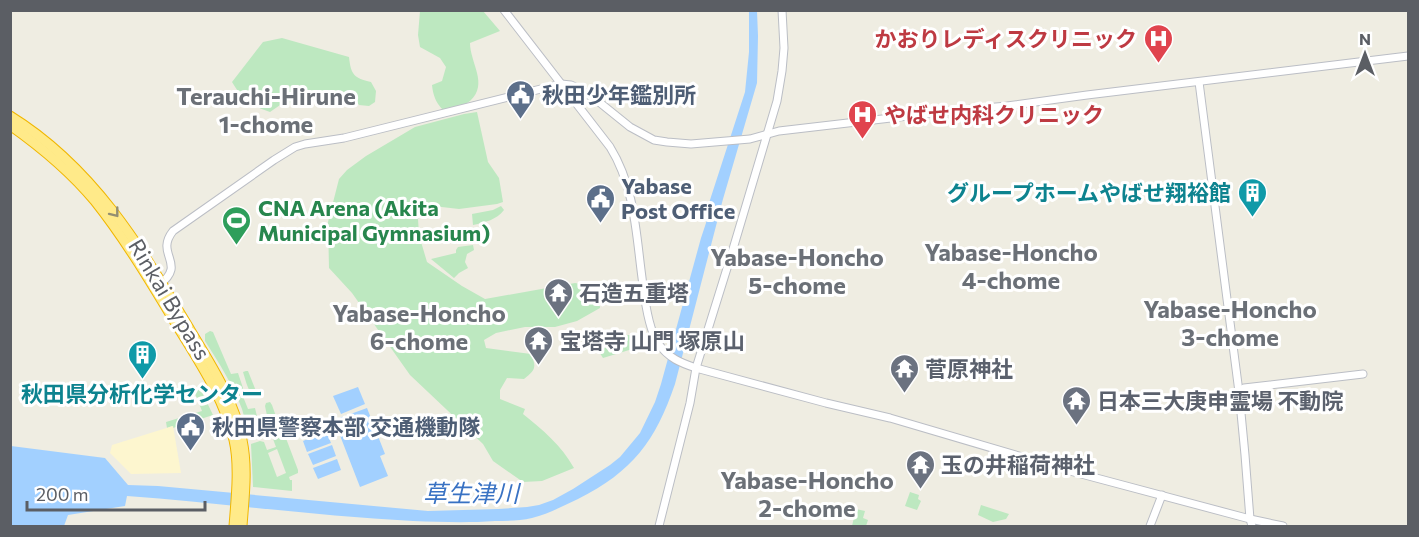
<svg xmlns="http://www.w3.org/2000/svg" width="1419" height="537" font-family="Commissioner,'Noto Sans JP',sans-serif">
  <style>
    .green { fill: #bde8c0; fill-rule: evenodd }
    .sand { fill: #fdf6cf }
    .water { fill: #a2d0ff }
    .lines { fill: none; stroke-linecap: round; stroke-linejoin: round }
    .secondary-casing { stroke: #bbbec5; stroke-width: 9 }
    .highway-casing { stroke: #f1b700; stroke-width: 11 }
    .secondary { stroke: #fff; stroke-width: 7 }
    .highway { stroke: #ffea89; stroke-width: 9 }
    .oneway { stroke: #948f71 }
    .labels { text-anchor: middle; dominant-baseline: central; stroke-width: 6; stroke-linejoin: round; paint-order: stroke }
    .health-label { font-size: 22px; font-weight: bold; fill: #be3a42; stroke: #fff; text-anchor: end }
    .service-label { font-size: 22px; font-weight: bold; fill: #4e5e75; stroke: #fff; text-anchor: start }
    .culture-label { font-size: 22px; font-weight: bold; fill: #0d838f; stroke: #fff; text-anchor: end }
    .leisure-label { font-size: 22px; font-weight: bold; fill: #27864d; stroke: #fff; text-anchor: start }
    .worship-label { font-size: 22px; font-weight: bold; fill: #5b616d; stroke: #fff; text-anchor: start }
    .street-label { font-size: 22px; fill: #5b5e64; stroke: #fff }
    .neighbourhood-label { font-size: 24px; font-weight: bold; fill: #6b7077; stroke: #fff }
    .water-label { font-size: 24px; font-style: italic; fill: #3972c3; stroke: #fff }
  </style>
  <rect width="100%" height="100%" fill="#efede2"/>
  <g class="green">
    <path d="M 420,11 L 483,11 L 500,31 L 470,43 C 470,63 489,84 470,101 C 464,106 451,108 443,110 C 436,103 433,95 432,85 L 442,81 L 446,67 L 440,58 L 420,47 L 418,35 Z"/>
    <path d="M 282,38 L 349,57 C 351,75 354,78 371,82 L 376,91 L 375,102 L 369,106 L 359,105 L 354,98 L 342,91 L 331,99 L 283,103 L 270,112 C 249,104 244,102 232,82 L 263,42 Z"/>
    <path d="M 477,112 L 488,162 L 499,178 L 503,202 L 497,204 L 459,209 L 433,206 L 418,219 L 419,235 L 427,262 L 462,286 L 485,299 L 575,283 L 592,286 L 599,295 L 600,308 L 577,321 L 555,327 L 525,327 L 496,333 L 484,340 L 486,348 L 531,354 C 537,368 535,370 524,379 L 507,378 L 500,390 L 500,399 L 525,409 L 523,414 C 543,430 561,445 574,468 L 542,481 L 523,482 L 493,461 L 483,444 L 410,375 L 352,293 L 329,268 L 328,222 L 339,179 L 347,170 L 366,156 L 415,127 L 464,114 Z"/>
    <path d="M 501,206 L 504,210 C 496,220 486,222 473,225 L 472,214 L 493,210 Z"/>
    <path d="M 473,245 L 474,250 L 467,254 L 465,262 L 468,268 L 459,273 L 454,278 L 431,259 L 456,253 L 456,250 L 458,247 Z"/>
    <path d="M 210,331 L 213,332 L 231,374 L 238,373 L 244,391 L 242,394 L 248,409 L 255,408 L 260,429 L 259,432 L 249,437 C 246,428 245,418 242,409 C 233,385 219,363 205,341 L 205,334 Z"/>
    <path d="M 622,335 L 635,335 L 639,347 L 603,358 L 598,350 L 603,349 Z"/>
    <path d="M 246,371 L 248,371 L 258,396 L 257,398 C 248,394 246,381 243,372 Z"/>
    <path d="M 193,385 L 200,388 L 213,415 L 173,428 L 172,426 L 167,428 L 166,422 L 202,411 L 194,391 L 191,392 L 189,387 Z"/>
    <path d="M 270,402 L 272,405 L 279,425 L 273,427 L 269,425 L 265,406 L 266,403 Z"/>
    <path d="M 281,433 L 284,433 L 298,470 L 298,473 L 289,477 L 290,480 L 292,480 L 292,491 L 253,487 L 251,444 L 260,441 L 264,442 L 267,450 L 276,447 L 273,439 L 274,436 ZM 277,449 L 286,473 L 277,477 L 268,453 Z"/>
    <path d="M 910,492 L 919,495 L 918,499 L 921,501 L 917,510 L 905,506 Z"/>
    <path d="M 981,505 L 1009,514 L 1006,519 L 993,522 L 978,515 Z"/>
    <path d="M 856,509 L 865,511 L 863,518 L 868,520 L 866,526 L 852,526 Z"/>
  </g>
  <path class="sand" d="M 173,426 L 181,473 L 131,474 L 110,453 L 112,445 Z"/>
  <g class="water">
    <path d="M 749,11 L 757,11 L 758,36 L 757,83 L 723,199 L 675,384 C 655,442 633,471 578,499 C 563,506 548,514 532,518 C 520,521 507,521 495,521 C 468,523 440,522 413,521 C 317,516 222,503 127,496 L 125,506 L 68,515 L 64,526 L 11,526 L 11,446 L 105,458 L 128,485 L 158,486 L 428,511 L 498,509 L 527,507 L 539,505 L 553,500 L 573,489 L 610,465 L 620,457 L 640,433 L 655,402 L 661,384 L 701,238 L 706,223 L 709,203 L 745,92 L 749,52 Z"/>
    <path d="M 358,387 L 365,404 L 341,414 L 333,396 Z"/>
    <path d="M 367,408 L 385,454 L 380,456 L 388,476 L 360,487 L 334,420 Z"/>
    <path d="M 326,431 L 331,443 L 307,452 L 303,441 Z"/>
    <path d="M 332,445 L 336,456 L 313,465 L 308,454 Z"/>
    <path d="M 337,459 L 341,470 L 318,479 L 313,468 Z"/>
  </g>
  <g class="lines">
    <defs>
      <g id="secondary">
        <path d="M 504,10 L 610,147 C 636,189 636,237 643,285 C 645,302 649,330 658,343 C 668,358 681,363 696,368 L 826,403 L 890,418 L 1070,471 L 1250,519 L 1283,526"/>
        <path d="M 1199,82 L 1239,392 L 1245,455 L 1250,519 L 1252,526"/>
        <path d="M 159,285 C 188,263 154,255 173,231 L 274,160 L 295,147 L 305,144 L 344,138 L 561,84 L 571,85 L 583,91 L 599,102 L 630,127 L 654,140 L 667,142 L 691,144 L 750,139 L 779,131 L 951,111 L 1007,106 L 1087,95 L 1408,56"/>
        <path d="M 1239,392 L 1244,388 L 1363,374"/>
        <path d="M 659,526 L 690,403 L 696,368 L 733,249 L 777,101 L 782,71 L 784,48 L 782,10"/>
        <path d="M 1150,526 L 1162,495"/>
      </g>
      <g id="highway">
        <path d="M 10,116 C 94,168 141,248 190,330 C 211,365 234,400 242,440 C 248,468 244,498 242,526"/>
        <path d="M 10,125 C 41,147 71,172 95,201 C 126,240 152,284 178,327 C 200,363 224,398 234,440 C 240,466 236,500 234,526"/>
      </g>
    </defs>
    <use href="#secondary" class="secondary-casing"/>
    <use href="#highway" class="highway-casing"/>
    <use href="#secondary" class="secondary"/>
    <use href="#highway" class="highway"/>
  </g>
  <defs><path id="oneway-chevron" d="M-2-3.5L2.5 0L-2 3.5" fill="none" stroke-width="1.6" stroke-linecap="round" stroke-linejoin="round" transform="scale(1.5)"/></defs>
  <use class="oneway" href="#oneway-chevron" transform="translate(115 213) rotate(52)"/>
  <defs>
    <symbol id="hospital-pin" viewBox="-11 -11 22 30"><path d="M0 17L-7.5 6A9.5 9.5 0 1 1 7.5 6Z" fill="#e0444e" stroke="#fff"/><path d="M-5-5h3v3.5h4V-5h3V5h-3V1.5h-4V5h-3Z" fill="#fff"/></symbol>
    <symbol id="civic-pin" viewBox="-11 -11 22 30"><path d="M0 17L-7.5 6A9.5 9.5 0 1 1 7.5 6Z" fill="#5c6f8a" stroke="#fff"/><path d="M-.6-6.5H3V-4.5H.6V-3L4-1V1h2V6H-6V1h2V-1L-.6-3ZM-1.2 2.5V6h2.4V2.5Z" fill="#fff"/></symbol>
    <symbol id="building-pin" viewBox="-11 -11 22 30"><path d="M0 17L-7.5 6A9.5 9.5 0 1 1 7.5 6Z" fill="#0f9aa8" stroke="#fff"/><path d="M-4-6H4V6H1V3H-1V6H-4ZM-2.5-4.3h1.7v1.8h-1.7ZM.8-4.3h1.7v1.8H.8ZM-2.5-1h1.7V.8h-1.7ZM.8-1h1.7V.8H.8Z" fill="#fff"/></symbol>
    <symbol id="stadium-pin" viewBox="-11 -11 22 30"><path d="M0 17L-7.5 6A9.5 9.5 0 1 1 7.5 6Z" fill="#2e9e5b" stroke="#fff"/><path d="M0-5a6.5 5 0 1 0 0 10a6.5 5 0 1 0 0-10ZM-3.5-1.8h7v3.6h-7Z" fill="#fff"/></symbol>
    <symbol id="temple-pin" viewBox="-11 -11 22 30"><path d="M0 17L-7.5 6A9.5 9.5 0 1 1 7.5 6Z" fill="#6b7280" stroke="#fff"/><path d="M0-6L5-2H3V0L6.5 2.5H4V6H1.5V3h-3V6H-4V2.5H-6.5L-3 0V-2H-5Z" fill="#fff"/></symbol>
  </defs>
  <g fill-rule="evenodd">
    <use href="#hospital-pin" x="1142" y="22" width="33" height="45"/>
    <use href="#civic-pin" x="504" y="78" width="33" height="45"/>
    <use href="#hospital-pin" x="846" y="98" width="33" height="45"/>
    <use href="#building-pin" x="1236" y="176" width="33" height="45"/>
    <use href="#civic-pin" x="584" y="182" width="33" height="45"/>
    <use href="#stadium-pin" x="220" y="204" width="33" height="45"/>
    <use href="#temple-pin" x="542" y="276" width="33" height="45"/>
    <use href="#temple-pin" x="522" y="324" width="33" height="45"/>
    <use href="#building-pin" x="126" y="338" width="33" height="45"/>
    <use href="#temple-pin" x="888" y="352" width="33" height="45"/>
    <use href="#temple-pin" x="1060" y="384" width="33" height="45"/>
    <use href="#civic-pin" x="174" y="410" width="33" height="45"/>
    <use href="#temple-pin" x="904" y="448" width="33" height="45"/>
  </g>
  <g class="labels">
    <g class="health-label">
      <text x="1137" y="38">かおりレディスクリニック</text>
      <text x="884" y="114" text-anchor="start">やばせ内科クリニック</text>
    </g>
    <g class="service-label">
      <text x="542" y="94">秋田少年鑑別所</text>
      <text x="621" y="185">Yabase<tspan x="621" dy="25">Post Office</tspan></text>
      <text x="212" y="426">秋田県警察本部 交通機動隊</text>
    </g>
    <g class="culture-label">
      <text x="1231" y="192">グループホームやばせ翔裕館</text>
      <text x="142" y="393" text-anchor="middle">秋田県分析化学センター</text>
    </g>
    <g class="leisure-label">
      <text x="258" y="207">CNA Arena (Akita<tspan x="258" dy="25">Municipal Gymnasium)</tspan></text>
    </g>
    <g class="worship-label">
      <text x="579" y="292">石造五重塔</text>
      <text x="560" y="340">宝塔寺 山門 塚原山</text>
      <text x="925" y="368">菅原神社</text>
      <text x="1097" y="400">日本三大庚申霊場 不動院</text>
      <text x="941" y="464">玉の井稲荷神社</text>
    </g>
    <g class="street-label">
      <text transform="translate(170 299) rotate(59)">Rinkai Bypass</text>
    </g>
    <g class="neighbourhood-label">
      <text x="266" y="95">Terauchi-Hirune<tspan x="266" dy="28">1-chome</tspan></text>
      <text x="1011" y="251">Yabase-Honcho<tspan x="1011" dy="28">4-chome</tspan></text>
      <text x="797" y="256">Yabase-Honcho<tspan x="797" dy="28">5-chome</tspan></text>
      <text x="1230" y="308">Yabase-Honcho<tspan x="1230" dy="28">3-chome</tspan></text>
      <text x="419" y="312">Yabase-Honcho<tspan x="419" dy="28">6-chome</tspan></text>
      <text x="807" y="479">Yabase-Honcho<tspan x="807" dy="28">2-chome</tspan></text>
    </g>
    <g class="water-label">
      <text x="471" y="492">草生津川</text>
    </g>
  </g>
  <rect width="1419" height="537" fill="none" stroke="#5b5e64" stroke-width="24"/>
  <g transform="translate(1365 54)" stroke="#ffffff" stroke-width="4.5" paint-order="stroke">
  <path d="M0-4.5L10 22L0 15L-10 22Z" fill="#5b5e64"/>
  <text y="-9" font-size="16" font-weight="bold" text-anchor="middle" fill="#5b5e64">N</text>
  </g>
  <path d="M27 501v9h178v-9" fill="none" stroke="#5b5e64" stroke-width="3"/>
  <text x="36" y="501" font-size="18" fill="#5b5e64" stroke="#ffffff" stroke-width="4.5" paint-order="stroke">200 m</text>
</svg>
